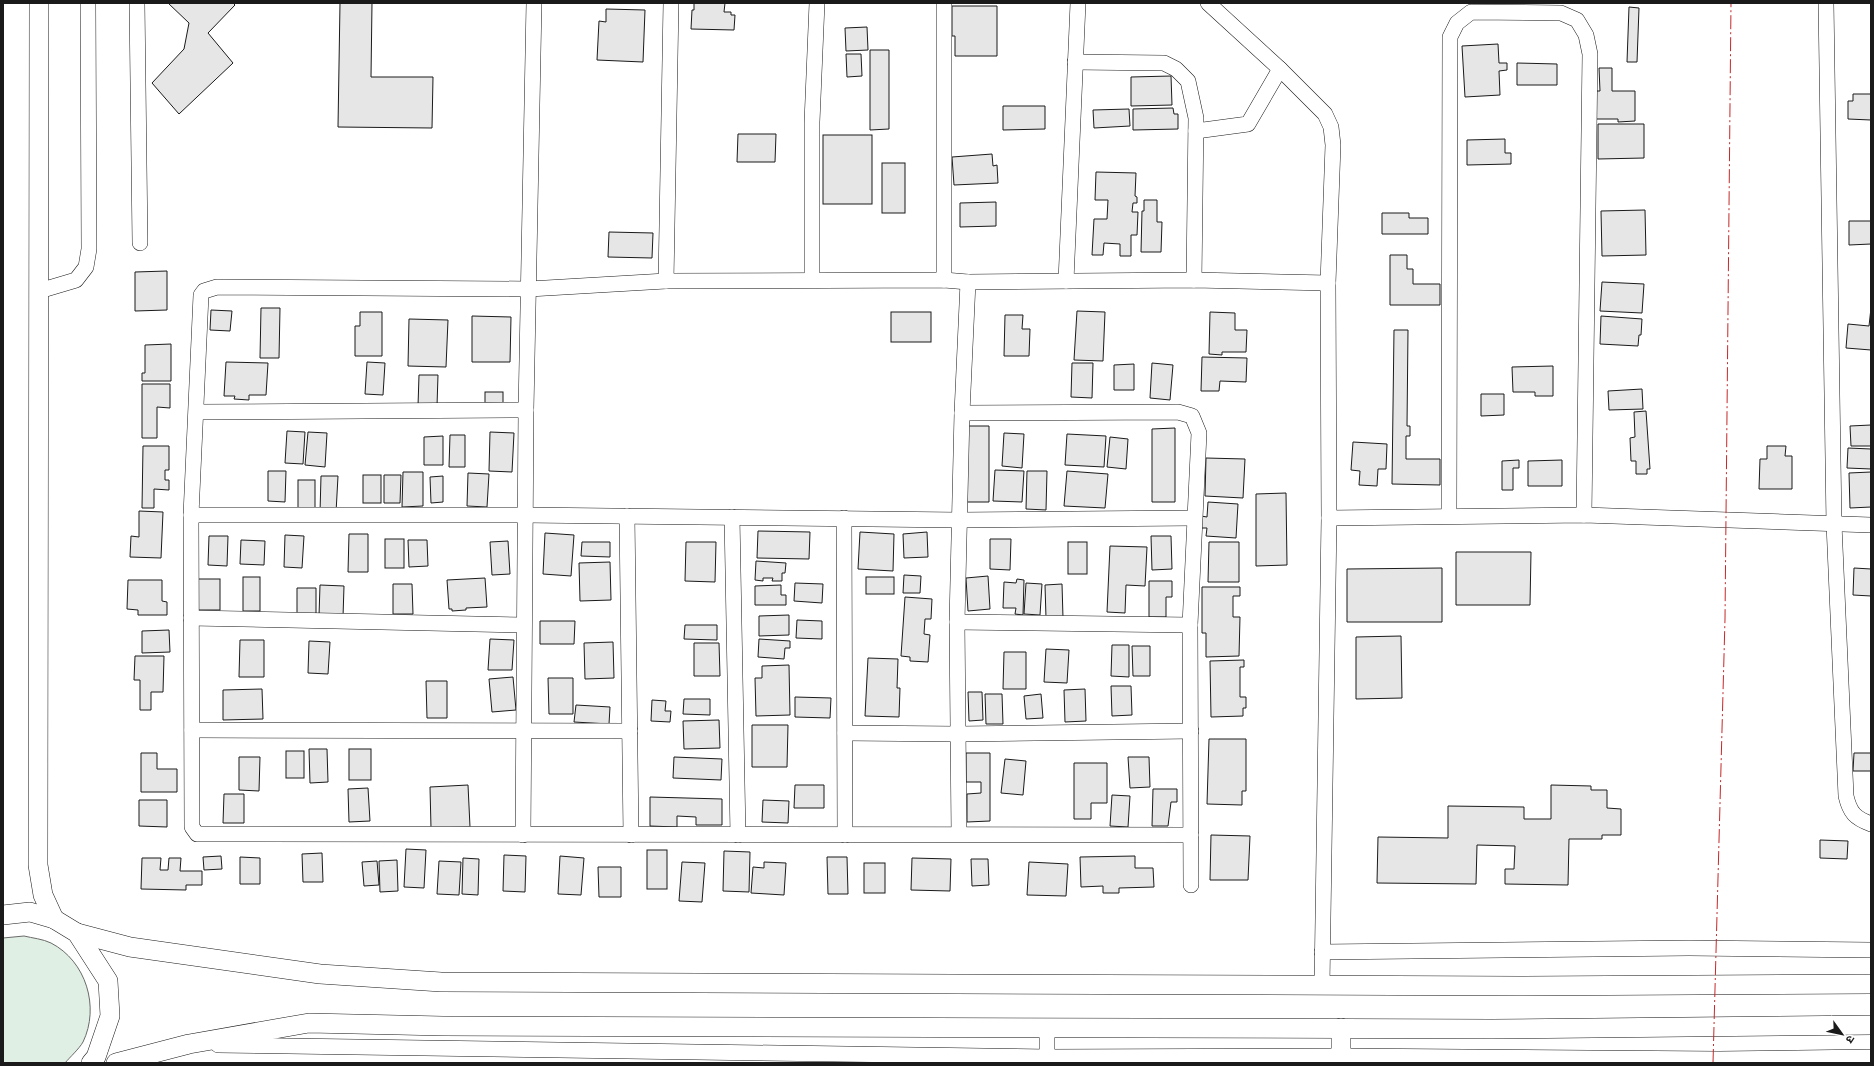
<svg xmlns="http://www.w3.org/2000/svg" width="1874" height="1066" font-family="Arial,'Noto Sans Devanagari',sans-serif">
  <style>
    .green { fill: #e0efe3; stroke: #6a6a6a }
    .building { fill: #e6e6e6; stroke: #1a1a1a }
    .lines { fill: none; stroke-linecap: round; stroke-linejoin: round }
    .minor-casing { stroke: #1a1a1a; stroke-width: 16 }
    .tertiary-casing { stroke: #1a1a1a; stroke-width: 20 }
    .minor { stroke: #fff; stroke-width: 15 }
    .tertiary { stroke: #fff; stroke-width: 19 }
    .power { stroke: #c62828; stroke-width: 1; stroke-dasharray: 14 3 2 3; stroke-linecap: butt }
  </style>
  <rect width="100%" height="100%" fill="#fff"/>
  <path class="green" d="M 24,936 C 32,938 43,939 51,943 C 86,961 100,1007 83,1042 C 79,1049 70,1057 65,1063 L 3,1063 L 3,938 Z"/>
  <g class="building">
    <path d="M 168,3 L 233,3 L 235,5 L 208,33 L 233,63 L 179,114 L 152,83 L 184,49 L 189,23 Z"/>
    <path d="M 340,3 L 372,3 L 371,77 L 433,77 L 432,128 L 338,127 Z"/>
    <path d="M 694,3 L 725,3 L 724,12 L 731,12 L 731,15 L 735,15 L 734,30 L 691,29 L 692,10 L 694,10 Z"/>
    <path d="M 952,6 L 997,6 L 997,56 L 955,56 L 955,36 L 952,36 Z"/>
    <path d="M 1629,7 L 1639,8 L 1637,62 L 1627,62 Z"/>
    <path d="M 606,9 L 645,10 L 643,62 L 597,60 L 599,21 L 606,22 Z"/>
    <path d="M 867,27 L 868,50 L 846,51 L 845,28 Z"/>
    <path d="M 1498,44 L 1499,63 L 1507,63 L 1507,70 L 1499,71 L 1500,95 L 1465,97 L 1462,46 Z"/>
    <path d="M 870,50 L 889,50 L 889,129 L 870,130 Z"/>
    <path d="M 846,54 L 861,54 L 862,76 L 847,77 Z"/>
    <path d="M 1517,63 L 1557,64 L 1557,85 L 1517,85 Z"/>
    <path d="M 1599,68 L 1612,68 L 1612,91 L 1635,91 L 1635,121 L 1618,122 L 1618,119 L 1595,119 L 1594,91 L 1600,91 Z"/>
    <path d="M 1171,76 L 1172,105 L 1131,106 L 1131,77 Z"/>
    <path d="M 1853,94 L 1871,94 L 1871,120 L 1848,119 L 1848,101 L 1853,101 Z"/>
    <path d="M 1003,106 L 1045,106 L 1045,129 L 1003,130 Z"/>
    <path d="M 1173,108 L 1174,114 L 1178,114 L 1178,129 L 1133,130 L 1133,109 Z"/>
    <path d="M 1129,109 L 1130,126 L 1094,128 L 1093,110 Z"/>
    <path d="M 1598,124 L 1644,124 L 1644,158 L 1598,159 Z"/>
    <path d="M 738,134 L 776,134 L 775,162 L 737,162 Z"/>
    <rect x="823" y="135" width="49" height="69"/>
    <path d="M 1505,139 L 1505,153 L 1511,153 L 1511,164 L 1467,165 L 1467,140 Z"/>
    <path d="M 992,154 L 993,166 L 997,165 L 998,183 L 954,185 L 952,157 Z"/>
    <rect x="882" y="163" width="23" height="50"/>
    <path d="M 1096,172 L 1136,173 L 1135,196 L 1137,197 L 1137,203 L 1133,203 L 1132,212 L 1138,212 L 1137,235 L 1131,235 L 1131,256 L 1120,256 L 1120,244 L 1104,243 L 1103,255 L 1092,255 L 1094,219 L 1107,219 L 1108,200 L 1095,200 Z"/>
    <path d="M 1144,200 L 1157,200 L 1157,222 L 1162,222 L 1161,252 L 1141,252 L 1142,211 L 1144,211 Z"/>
    <path d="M 996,202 L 996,226 L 960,227 L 960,203 Z"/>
    <path d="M 1645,210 L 1646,255 L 1602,256 L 1601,211 Z"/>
    <path d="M 1382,213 L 1409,213 L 1409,218 L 1428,218 L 1428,234 L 1382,234 Z"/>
    <path d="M 1849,221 L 1871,221 L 1871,244 L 1849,245 Z"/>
    <path d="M 609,232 L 653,233 L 652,258 L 608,257 Z"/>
    <path d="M 1390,255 L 1407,255 L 1407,269 L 1413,269 L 1413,284 L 1440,284 L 1440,305 L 1390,305 Z"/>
    <path d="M 167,271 L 167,310 L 135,311 L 135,272 Z"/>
    <path d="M 1602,282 L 1644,284 L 1642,313 L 1600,311 Z"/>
    <path d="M 261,308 L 280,308 L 279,358 L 260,358 Z"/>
    <path d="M 1871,308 L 1871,350 L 1846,348 L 1848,324 L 1869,326 Z"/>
    <path d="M 211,310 L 232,311 L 230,331 L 210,330 Z"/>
    <path d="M 1077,311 L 1105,312 L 1103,361 L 1074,360 Z"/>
    <path d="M 360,312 L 382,312 L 382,356 L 355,356 L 355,326 L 360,326 Z"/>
    <rect x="891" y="312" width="40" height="30"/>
    <path d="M 1210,312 L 1235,313 L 1235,330 L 1247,330 L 1246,352 L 1222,352 L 1222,355 L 1209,354 Z"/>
    <path d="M 1005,315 L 1023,315 L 1022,329 L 1030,329 L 1029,356 L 1004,356 Z"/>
    <path d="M 472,316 L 511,317 L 510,362 L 472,362 Z"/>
    <path d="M 1601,316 L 1642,319 L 1641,335 L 1639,335 L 1638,346 L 1600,344 Z"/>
    <path d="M 409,319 L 448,320 L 446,367 L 408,366 Z"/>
    <path d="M 1394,330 L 1408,330 L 1407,426 L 1410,426 L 1410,436 L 1406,436 L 1406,459 L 1440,459 L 1440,485 L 1392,484 Z"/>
    <path d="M 171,344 L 171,381 L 142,381 L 142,373 L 145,373 L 145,345 Z"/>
    <path d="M 1202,357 L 1247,358 L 1246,382 L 1220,381 L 1219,391 L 1201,391 Z"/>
    <path d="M 226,362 L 268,363 L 266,395 L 249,395 L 249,400 L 234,399 L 235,396 L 224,396 Z"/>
    <path d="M 367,362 L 385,363 L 383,395 L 365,394 Z"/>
    <path d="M 1072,363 L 1093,363 L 1092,398 L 1071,397 Z"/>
    <path d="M 1152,363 L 1173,365 L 1170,400 L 1150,398 Z"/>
    <path d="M 1134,364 L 1134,390 L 1114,390 L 1114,365 Z"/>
    <path d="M 1553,366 L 1553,396 L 1535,396 L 1535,392 L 1513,392 L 1512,367 Z"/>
    <path d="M 419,375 L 438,375 L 437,406 L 418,406 Z"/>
    <path d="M 142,384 L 170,384 L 170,408 L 157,407 L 157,438 L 142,438 Z"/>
    <path d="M 1642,389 L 1643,409 L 1609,410 L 1608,391 Z"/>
    <rect x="485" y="392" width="18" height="11"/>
    <path d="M 1481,394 L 1504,394 L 1504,415 L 1481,416 Z"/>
    <path d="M 1646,411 L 1650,469 L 1647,469 L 1647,474 L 1636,474 L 1636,461 L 1631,461 L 1630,438 L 1635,437 L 1634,412 Z"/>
    <path d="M 1871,425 L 1871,446 L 1851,446 L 1850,426 Z"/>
    <path d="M 966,426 L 989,426 L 989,502 L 967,502 Z"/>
    <path d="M 1175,428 L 1175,502 L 1152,502 L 1152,429 Z"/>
    <path d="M 287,431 L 305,432 L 303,464 L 285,463 Z"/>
    <path d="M 308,432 L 327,433 L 325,467 L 305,465 Z"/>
    <path d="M 490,432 L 514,433 L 512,472 L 489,471 Z"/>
    <path d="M 1004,433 L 1024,434 L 1022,468 L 1002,466 Z"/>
    <path d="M 1067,434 L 1106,436 L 1104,467 L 1065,465 Z"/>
    <path d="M 450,435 L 465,435 L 465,467 L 449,467 Z"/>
    <path d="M 443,436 L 443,465 L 424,465 L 424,437 Z"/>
    <path d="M 1110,437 L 1128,439 L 1126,469 L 1107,467 Z"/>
    <path d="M 1353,442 L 1387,444 L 1386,469 L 1378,469 L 1377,486 L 1359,485 L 1360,471 L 1351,470 Z"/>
    <path d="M 143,446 L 169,446 L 169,470 L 165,470 L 165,480 L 169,480 L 169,490 L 154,489 L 154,508 L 142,508 Z"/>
    <path d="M 1767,446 L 1786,446 L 1785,456 L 1792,456 L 1792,489 L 1759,489 L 1760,459 L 1767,459 Z"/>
    <path d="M 1848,448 L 1871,449 L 1871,469 L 1847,468 Z"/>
    <path d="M 1206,458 L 1245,459 L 1243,498 L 1205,496 Z"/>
    <path d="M 1519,460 L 1519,468 L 1513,468 L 1513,490 L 1502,490 L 1502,461 Z"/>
    <path d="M 1562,460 L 1562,486 L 1528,486 L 1528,461 Z"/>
    <path d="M 995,470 L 1024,471 L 1022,502 L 993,501 Z"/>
    <path d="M 268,471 L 286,471 L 285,502 L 268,501 Z"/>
    <path d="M 1027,471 L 1047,471 L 1046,510 L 1026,509 Z"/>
    <path d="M 1067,471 L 1108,474 L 1105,508 L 1064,506 Z"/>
    <path d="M 403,472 L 423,472 L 423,506 L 402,507 Z"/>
    <path d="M 1871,472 L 1871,507 L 1850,508 L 1849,473 Z"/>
    <path d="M 468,473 L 489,474 L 487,507 L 467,506 Z"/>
    <rect x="363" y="475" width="18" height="28"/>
    <path d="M 384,475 L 401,475 L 400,503 L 384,503 Z"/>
    <path d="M 321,476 L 338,476 L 336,513 L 320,513 Z"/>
    <path d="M 443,476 L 443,502 L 431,503 L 430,477 Z"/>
    <rect x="298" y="480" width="17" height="30"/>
    <path d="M 1286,493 L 1287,565 L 1256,566 L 1256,494 Z"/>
    <path d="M 1208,502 L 1238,504 L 1236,538 L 1206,536 L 1207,528 L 1201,528 L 1201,516 L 1207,517 Z"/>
    <path d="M 139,511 L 163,512 L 161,558 L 130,557 L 131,536 L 139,537 Z"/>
    <path d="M 758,531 L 810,532 L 809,559 L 757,558 Z"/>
    <path d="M 860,532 L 894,534 L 893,571 L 858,569 Z"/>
    <path d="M 927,532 L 928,557 L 904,558 L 903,534 Z"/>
    <path d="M 545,533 L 574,535 L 571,576 L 543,574 Z"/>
    <path d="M 349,534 L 368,534 L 368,572 L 348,572 Z"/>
    <path d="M 285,535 L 304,536 L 302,568 L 284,567 Z"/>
    <path d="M 209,536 L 228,536 L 227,566 L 208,565 Z"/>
    <path d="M 1151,536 L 1171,536 L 1172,569 L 1152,570 Z"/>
    <rect x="385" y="539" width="19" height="29"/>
    <path d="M 990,539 L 1011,539 L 1010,570 L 990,569 Z"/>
    <path d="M 241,540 L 265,541 L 264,565 L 240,564 Z"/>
    <path d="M 408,540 L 427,540 L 428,566 L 409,567 Z"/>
    <path d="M 508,541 L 510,574 L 492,575 L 490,542 Z"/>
    <path d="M 582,542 L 610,542 L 610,557 L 581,556 Z"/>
    <path d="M 686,542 L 716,542 L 715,582 L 685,581 Z"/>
    <rect x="1068" y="542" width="19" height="32"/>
    <path d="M 1209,542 L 1239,542 L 1239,582 L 1208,582 Z"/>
    <path d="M 1110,546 L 1147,547 L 1145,586 L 1126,585 L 1125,613 L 1107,612 Z"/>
    <path d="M 1456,552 L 1531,552 L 1530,605 L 1456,605 Z"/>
    <path d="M 756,561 L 786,563 L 785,573 L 782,573 L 782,581 L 772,581 L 773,578 L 763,578 L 763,581 L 755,580 Z"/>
    <path d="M 610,562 L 611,600 L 580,601 L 579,563 Z"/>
    <path d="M 1442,568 L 1442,622 L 1347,622 L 1347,569 Z"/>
    <path d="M 1854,568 L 1871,569 L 1871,596 L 1853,595 Z"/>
    <path d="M 904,575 L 921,576 L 920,593 L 903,593 Z"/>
    <path d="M 988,576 L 990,609 L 968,611 L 966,578 Z"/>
    <rect x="243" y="577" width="17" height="34"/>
    <rect x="866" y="577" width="28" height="17"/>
    <path d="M 485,578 L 487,607 L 466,608 L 466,610 L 452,611 L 452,609 L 449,609 L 447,580 Z"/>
    <rect x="198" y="579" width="22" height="31"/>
    <path d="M 1017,579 L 1024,580 L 1023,615 L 1015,614 L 1016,608 L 1003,608 L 1004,582 L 1016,583 Z"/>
    <path d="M 128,580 L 162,580 L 162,601 L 167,602 L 167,615 L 138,615 L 138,610 L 127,609 Z"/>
    <path d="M 1149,581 L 1172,581 L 1172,597 L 1166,597 L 1166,617 L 1149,617 Z"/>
    <path d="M 795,583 L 823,584 L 822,603 L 794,601 Z"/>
    <path d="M 1026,583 L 1042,584 L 1040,615 L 1024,614 Z"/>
    <path d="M 393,584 L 412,584 L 413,614 L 393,614 Z"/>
    <path d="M 1062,584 L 1063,618 L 1046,618 L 1045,585 Z"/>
    <path d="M 320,585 L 344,586 L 343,617 L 319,616 Z"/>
    <path d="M 781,585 L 781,595 L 786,595 L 786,605 L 755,605 L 755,586 Z"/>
    <path d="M 1202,587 L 1240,587 L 1240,596 L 1233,596 L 1233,617 L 1240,617 L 1239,656 L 1206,657 L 1206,633 L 1202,633 Z"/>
    <path d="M 297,588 L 316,588 L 316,616 L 297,617 Z"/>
    <path d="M 905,597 L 932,599 L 931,619 L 925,619 L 924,634 L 930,635 L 928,662 L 910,661 L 910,657 L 901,656 Z"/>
    <path d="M 789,615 L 789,635 L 759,636 L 759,616 Z"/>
    <path d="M 797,620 L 822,621 L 822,639 L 796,638 Z"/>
    <path d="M 540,621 L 575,621 L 574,644 L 540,644 Z"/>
    <path d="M 685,625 L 717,625 L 717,640 L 684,639 Z"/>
    <path d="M 169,630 L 170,652 L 142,653 L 142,631 Z"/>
    <path d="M 1401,636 L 1402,698 L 1356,699 L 1356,637 Z"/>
    <path d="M 490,639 L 514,640 L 512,670 L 488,670 Z"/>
    <path d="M 759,639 L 790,641 L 790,648 L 785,648 L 784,659 L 758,657 Z"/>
    <path d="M 240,640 L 264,640 L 264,677 L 239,677 Z"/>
    <path d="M 309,641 L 330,642 L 328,674 L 308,673 Z"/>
    <path d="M 613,642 L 614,678 L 585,679 L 584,643 Z"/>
    <path d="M 694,643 L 719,643 L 720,676 L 694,676 Z"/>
    <path d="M 1112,645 L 1129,645 L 1129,677 L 1111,676 Z"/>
    <path d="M 1132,646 L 1150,646 L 1150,676 L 1133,676 Z"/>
    <path d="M 1046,649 L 1069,650 L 1067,683 L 1044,682 Z"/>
    <path d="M 1004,652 L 1026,652 L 1026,689 L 1003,689 Z"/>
    <path d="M 135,656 L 164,656 L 163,692 L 151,692 L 151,710 L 140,710 L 140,680 L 134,680 Z"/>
    <path d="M 868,658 L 898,659 L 897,688 L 900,688 L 899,717 L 865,716 Z"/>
    <path d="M 1244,660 L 1244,667 L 1240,667 L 1240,697 L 1246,697 L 1246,708 L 1243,708 L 1243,716 L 1211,717 L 1210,661 Z"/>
    <path d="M 789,665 L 790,715 L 756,716 L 755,678 L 762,678 L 762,666 Z"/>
    <path d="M 513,677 L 516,710 L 492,712 L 489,679 Z"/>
    <path d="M 548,678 L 573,678 L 573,714 L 549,714 Z"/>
    <path d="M 426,681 L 447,681 L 447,718 L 427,718 Z"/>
    <path d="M 1111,686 L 1131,686 L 1132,715 L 1112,716 Z"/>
    <path d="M 262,689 L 263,719 L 223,720 L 223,690 Z"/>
    <path d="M 1085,689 L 1086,721 L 1065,722 L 1064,690 Z"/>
    <path d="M 968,692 L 982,692 L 983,720 L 969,721 Z"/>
    <path d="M 985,694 L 1002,694 L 1003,724 L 986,724 Z"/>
    <path d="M 1041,694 L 1043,718 L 1026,719 L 1024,696 Z"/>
    <path d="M 795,697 L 831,698 L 830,718 L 795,717 Z"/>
    <path d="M 684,699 L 710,699 L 710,715 L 683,714 Z"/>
    <path d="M 652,700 L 666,701 L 665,711 L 671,711 L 670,722 L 651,721 Z"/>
    <path d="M 576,705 L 610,707 L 609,724 L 574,722 Z"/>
    <path d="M 719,720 L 720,748 L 684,749 L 683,721 Z"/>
    <path d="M 752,725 L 788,725 L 787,767 L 752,767 Z"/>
    <path d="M 1209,739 L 1246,739 L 1246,791 L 1242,791 L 1242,805 L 1207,804 Z"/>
    <path d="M 309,749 L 327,749 L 328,782 L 310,783 Z"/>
    <rect x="349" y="749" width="22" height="31"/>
    <rect x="286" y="751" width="18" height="27"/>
    <path d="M 141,753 L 157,753 L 157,769 L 177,769 L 177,792 L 141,792 Z"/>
    <path d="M 966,753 L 990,753 L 990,821 L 967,822 L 967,794 L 981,793 L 981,782 L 966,782 Z"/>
    <path d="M 1854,753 L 1871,753 L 1871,771 L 1853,771 Z"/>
    <path d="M 239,757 L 260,757 L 259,791 L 239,790 Z"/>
    <path d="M 674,757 L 722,759 L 721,780 L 673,778 Z"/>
    <path d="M 1128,757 L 1149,757 L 1150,787 L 1130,788 Z"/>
    <path d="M 1005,759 L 1026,761 L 1023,795 L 1001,793 Z"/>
    <path d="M 1074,763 L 1107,763 L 1107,803 L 1091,803 L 1091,819 L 1074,819 Z"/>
    <path d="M 468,785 L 470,827 L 431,828 L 430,787 Z"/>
    <path d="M 795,785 L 824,785 L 824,808 L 794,808 Z"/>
    <path d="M 1551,785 L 1591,786 L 1591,790 L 1607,790 L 1607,808 L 1621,809 L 1621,835 L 1602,835 L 1602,839 L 1569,839 L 1568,885 L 1505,884 L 1505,869 L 1514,869 L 1515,846 L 1477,845 L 1476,884 L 1377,883 L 1378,837 L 1448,838 L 1448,806 L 1524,807 L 1524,819 L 1551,819 Z"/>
    <path d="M 368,788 L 370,821 L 349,822 L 348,789 Z"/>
    <path d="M 1153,789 L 1177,789 L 1177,802 L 1171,802 L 1168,826 L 1152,826 Z"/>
    <path d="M 224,794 L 244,794 L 244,823 L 223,823 Z"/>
    <path d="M 1112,795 L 1130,796 L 1128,827 L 1110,826 Z"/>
    <path d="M 650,797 L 722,799 L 722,825 L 696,825 L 696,817 L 677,816 L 677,827 L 650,826 Z"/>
    <path d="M 139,800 L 167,800 L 167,827 L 139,826 Z"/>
    <path d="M 763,800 L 789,801 L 788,823 L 762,822 Z"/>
    <path d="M 1211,835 L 1250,836 L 1248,880 L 1210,880 Z"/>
    <path d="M 1820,840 L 1848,841 L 1847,859 L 1820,858 Z"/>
    <path d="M 406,849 L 426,850 L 424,888 L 404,887 Z"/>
    <rect x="647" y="850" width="20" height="39"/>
    <path d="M 724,851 L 750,852 L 749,892 L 723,891 Z"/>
    <path d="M 322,853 L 323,882 L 303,882 L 302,854 Z"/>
    <path d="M 504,855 L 526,856 L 525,892 L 503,891 Z"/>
    <path d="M 221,856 L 222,869 L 204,870 L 203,857 Z"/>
    <path d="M 560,856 L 584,858 L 581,895 L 558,894 Z"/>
    <path d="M 1135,856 L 1135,868 L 1153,868 L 1154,887 L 1119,888 L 1119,893 L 1103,893 L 1103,886 L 1081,887 L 1080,857 Z"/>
    <path d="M 240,857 L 260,858 L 260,884 L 240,884 Z"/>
    <path d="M 827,857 L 847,857 L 848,894 L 828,894 Z"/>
    <path d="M 142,858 L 161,858 L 160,870 L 168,870 L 169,858 L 181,858 L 180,871 L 202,871 L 202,885 L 186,885 L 186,890 L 141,889 Z"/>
    <path d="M 463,858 L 479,859 L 478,895 L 462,894 Z"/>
    <path d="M 912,858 L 951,859 L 950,891 L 911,890 Z"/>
    <path d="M 971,859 L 988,859 L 989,885 L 972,886 Z"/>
    <path d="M 397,860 L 398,891 L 380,892 L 379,861 Z"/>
    <path d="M 377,861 L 379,885 L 364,886 L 362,862 Z"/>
    <path d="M 439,861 L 461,862 L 459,895 L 437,894 Z"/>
    <path d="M 682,862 L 705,863 L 702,902 L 679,901 Z"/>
    <path d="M 764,862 L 786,863 L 784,895 L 751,893 L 753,867 L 764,868 Z"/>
    <path d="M 1029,862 L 1068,864 L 1066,896 L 1027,895 Z"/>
    <rect x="864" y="863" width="21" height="30"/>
    <path d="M 598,867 L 621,867 L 621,897 L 599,897 Z"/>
  </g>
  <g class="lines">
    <defs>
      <g id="minor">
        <path d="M 137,3 L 140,243"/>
        <path d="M 944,3 L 944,280"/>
        <path d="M 1208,3 L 1280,69 L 1325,114 L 1331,127 L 1333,145 L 1328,283 L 1329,518 L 1322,985"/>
        <path d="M 1826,3 L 1834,524 L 1846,796 C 1850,813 1855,818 1871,824"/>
        <path d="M 1075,62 L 1164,63 L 1176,69 L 1188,81 L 1196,118 L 1194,280"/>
        <path d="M 1196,131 L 1248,124 L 1280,69"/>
        <path d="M 812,280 L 812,122 L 817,3"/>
        <path d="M 666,281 L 671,3"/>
        <path d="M 1066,281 L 1078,3"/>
        <path d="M 39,291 L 76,280 L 86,267 L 89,249 L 88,3"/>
        <path d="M 197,412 L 526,410"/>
        <path d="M 962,413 L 1178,412 L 1192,416 L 1199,433 L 1190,625 L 1191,885"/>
        <path d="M 191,515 L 525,515 L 959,520 L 1194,518"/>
        <path d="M 627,516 L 631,835"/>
        <path d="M 1449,516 L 1450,37 L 1457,23 L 1471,12 L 1561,13 L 1577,20 L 1586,35 L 1590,54 L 1584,515"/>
        <path d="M 732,517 L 738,835"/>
        <path d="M 844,518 L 845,835"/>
        <path d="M 1329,518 L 1584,515 L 1871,525"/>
        <path d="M 191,618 L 524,625"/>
        <path d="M 957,622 L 1190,625"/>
        <path d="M 192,730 L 630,731"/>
        <path d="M 845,733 L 958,734 L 1191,731"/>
        <path d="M 959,834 L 957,622 L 962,413 L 968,282"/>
        <path d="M 523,835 L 526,410 L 534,3"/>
        <path d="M 1191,835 L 197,834 L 192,827 L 191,515 L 201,295 L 204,291 L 217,287 L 529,289 L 666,281 L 944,280 L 968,282 L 1194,280 L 1328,283"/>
        <path d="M 1322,952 L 1689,948 L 1871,950"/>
        <path d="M 1047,1028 L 1047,1063"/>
        <path d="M 218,1045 L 1047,1057 L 1341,1056 L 1719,1059 L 1871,1057"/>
      </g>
      <g id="tertiary">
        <path d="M 39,3 L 38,865 L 43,895 L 54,919"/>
        <path d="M 3,915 L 30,912 L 54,919 L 77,933 L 108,981 L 110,1016 L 96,1057 L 91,1063"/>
        <path d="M 77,933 L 130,947 L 320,974 L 441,982 L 1519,986 L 1871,984"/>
        <path d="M 1341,1028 L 1341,1056"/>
        <path d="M 116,1063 L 189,1044 L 309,1023 L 443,1026 L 1492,1029 L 1871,1025"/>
      </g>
    </defs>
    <use href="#minor" class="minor-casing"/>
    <use href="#tertiary" class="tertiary-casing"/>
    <use href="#minor" class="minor"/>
    <use href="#tertiary" class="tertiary"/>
    <path class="power" d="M 1713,1063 L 1725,619 L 1731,3"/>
  </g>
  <rect width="1874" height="1066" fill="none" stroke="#1a1a1a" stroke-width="8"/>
  <g transform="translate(1842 1034) rotate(123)" stroke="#ffffff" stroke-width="3" paint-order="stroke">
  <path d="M0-3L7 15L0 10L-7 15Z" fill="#1a1a1a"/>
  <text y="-6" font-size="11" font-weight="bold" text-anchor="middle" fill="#1a1a1a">उ</text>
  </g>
</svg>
